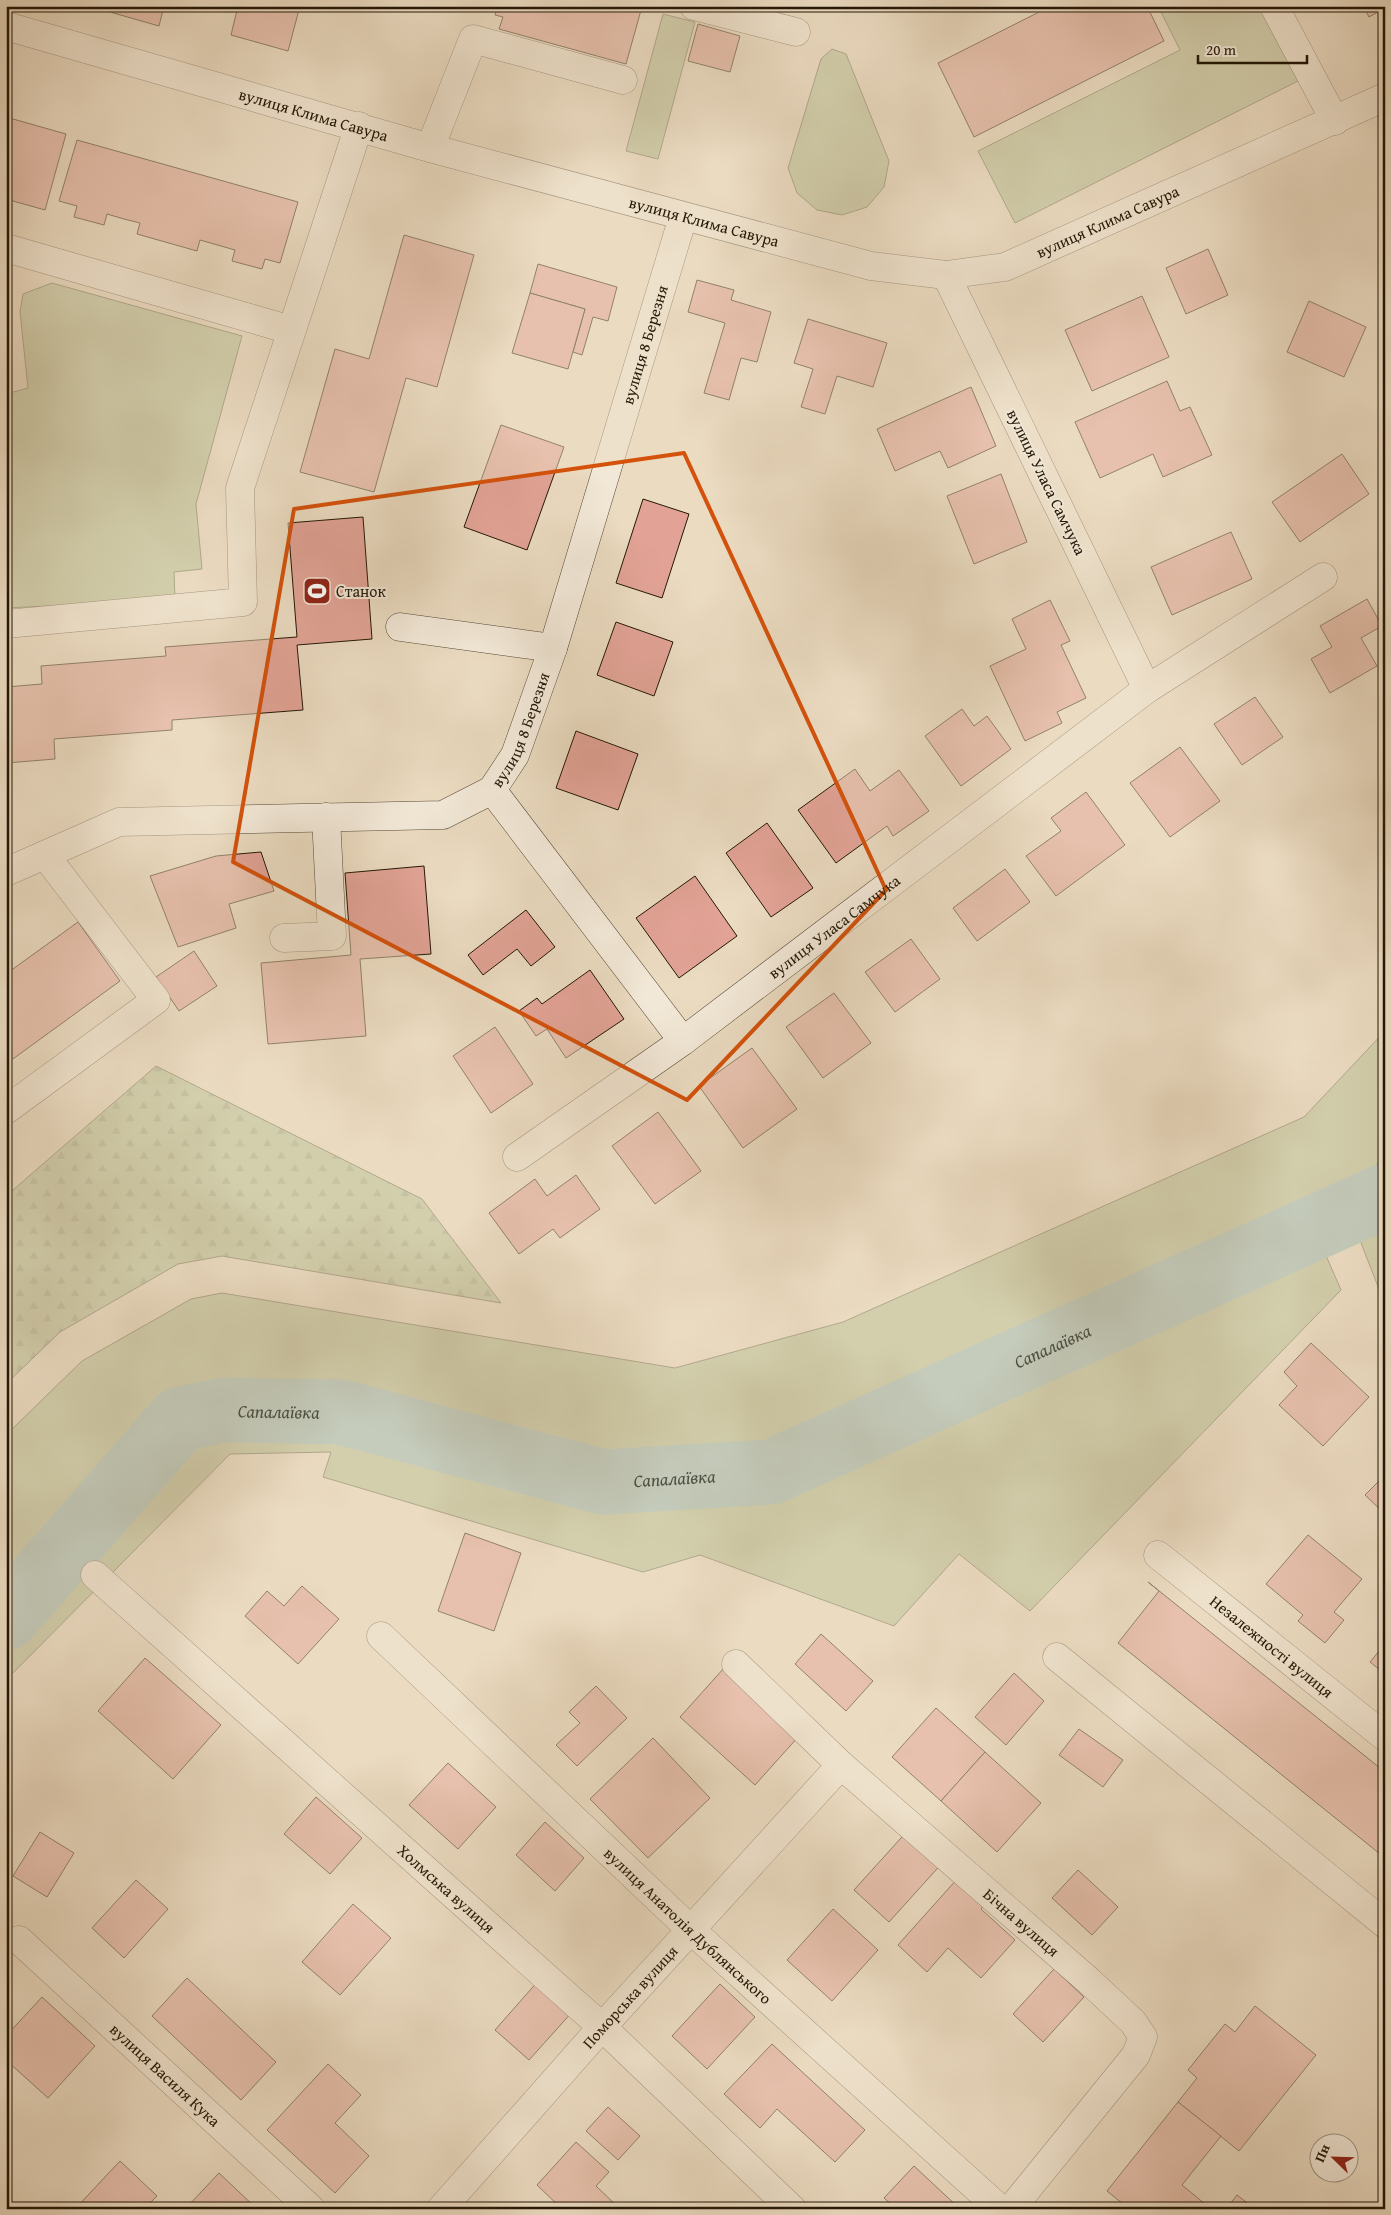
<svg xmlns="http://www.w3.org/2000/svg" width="1391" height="2215" font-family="'Gentium Book Plus',serif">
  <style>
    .green { fill: #b5c195; stroke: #6c6c4e }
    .forest { fill: url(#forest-firs); stroke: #6c6c4e }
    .wetland { fill: url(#wetland-marsh); stroke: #6c6c4e }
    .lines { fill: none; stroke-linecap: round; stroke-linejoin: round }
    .river { stroke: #98bbb6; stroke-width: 65 }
    .building { fill: #e2a396; stroke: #231706 }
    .minor-casing { stroke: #554835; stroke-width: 29 }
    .minor { stroke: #f2e8d7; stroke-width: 28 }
    .marked { fill: none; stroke: #d4520b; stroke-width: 4; stroke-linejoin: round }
    .labels { text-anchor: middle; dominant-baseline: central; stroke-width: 4; stroke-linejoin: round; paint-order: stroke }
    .street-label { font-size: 16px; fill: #231706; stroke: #f2e8d7 }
    .poi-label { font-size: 16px; fill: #231706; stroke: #f2e8d7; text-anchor: start }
    .water-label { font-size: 18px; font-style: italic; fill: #4c5044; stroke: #f2e8d7 }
  </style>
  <defs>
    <pattern id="forest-firs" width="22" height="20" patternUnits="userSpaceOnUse" patternTransform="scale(1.25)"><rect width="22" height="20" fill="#b5c195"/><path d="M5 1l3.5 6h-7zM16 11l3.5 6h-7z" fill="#9ba57f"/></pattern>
    <pattern id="wetland-marsh" width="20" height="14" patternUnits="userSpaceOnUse" patternTransform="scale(1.25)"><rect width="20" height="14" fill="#b5c195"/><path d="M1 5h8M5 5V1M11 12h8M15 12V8" fill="none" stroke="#9ba57f"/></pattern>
  </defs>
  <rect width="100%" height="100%" fill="#ebdbc1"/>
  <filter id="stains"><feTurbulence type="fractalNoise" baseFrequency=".004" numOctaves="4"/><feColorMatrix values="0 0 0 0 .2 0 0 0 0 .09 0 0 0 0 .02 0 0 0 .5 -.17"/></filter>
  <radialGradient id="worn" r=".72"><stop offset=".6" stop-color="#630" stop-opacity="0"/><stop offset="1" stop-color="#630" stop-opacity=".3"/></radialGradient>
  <g class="green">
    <path d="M 1158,6 L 1260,6 L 1298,81 L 1015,223 L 978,151 L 1180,50 Z"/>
    <path d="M 663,14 L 695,22 L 658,159 L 626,151 Z"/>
    <path d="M 832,49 L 846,54 L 889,161 L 884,187 L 867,207 L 842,215 L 817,210 L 797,193 L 788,168 L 821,59 Z"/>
    <path d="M 52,283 L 242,336 L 196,504 L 202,569 L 174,572 L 175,600 L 6,608 L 6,394 L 28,388 L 20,312 L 23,294 Z"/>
    <path d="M 1385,1031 L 1385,1156 L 1367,1174 L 1328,1195 L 767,1452 L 608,1463 L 351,1390 L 173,1404 L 51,1526 L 6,1579 L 6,1435 L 82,1361 L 191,1299 L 222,1293 L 675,1368 L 843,1322 L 1304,1117 Z"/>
    <path d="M 1385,1222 L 1385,1293 L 1382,1297 L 1358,1235 Z"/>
    <path d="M 1324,1251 L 1341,1290 L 1030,1611 L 959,1554 L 894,1626 L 700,1555 L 643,1572 L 323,1477 L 331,1452 L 230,1454 L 6,1680 L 6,1649 L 86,1564 L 195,1441 L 224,1429 L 339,1430 L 598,1508 L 776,1494 Z"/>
  </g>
  <path class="forest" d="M 156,1066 L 422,1199 L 501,1303 L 222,1256 L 178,1264 L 60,1332 L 6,1384 L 6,1196 Z"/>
  <path class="wetland" d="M 1385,1156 L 1385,1222 L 776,1494 L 598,1508 L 339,1430 L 224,1429 L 195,1441 L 86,1564 L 6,1649 L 6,1579 L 51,1526 L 174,1404 L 228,1388 L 351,1390 L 608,1463 L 766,1452 L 1328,1195 L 1367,1174 Z"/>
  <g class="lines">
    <path class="river" id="s1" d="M 6,1618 L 180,1419 L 224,1410 L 341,1412 L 603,1482 L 771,1472 L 1385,1196"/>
  </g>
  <g class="building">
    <path d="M 89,6 L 164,6 L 159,26 Z"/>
    <path d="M 238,6 L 300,6 L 288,51 L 231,35 Z"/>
    <path d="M 497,6 L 629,6 L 641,10 L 626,64 L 499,29 L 503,17 L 495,15 Z"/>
    <path d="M 1051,6 L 1147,6 L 1164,41 L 974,137 L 938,63 Z"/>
    <path d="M 1363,6 L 1385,6 L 1385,8 L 1369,17 Z"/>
    <path d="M 698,24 L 740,36 L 730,72 L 688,61 Z"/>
    <path d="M 6,117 L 66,134 L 45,210 L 6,199 Z"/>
    <path d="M 77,140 L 298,202 L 280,263 L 265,259 L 262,269 L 232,261 L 235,250 L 200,240 L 197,251 L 137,234 L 140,223 L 124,219 L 107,214 L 104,225 L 74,217 L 77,206 L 59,201 Z"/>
    <path d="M 404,235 L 474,255 L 437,387 L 406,378 L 374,492 L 300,472 L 335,349 L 369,359 Z"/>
    <path d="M 1208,249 L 1228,295 L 1186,314 L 1166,268 Z"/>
    <path d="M 538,264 L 617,287 L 608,321 L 593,317 L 582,355 L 573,352 L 585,309 L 530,293 Z"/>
    <path d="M 697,280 L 734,290 L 731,300 L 771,312 L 757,362 L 741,358 L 729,400 L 704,393 L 725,323 L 688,312 Z"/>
    <path d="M 530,293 L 585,309 L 568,369 L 512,353 Z"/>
    <path d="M 1142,296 L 1169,357 L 1092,391 L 1065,330 Z"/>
    <path d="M 1309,301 L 1366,327 L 1344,377 L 1287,352 Z"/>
    <path d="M 808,319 L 887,343 L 873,387 L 837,376 L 825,414 L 801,407 L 813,369 L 794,363 Z"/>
    <path d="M 1167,381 L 1180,411 L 1190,407 L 1212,455 L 1163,477 L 1153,454 L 1100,478 L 1075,422 Z"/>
    <path d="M 971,387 L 996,446 L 948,468 L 940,451 L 895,471 L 877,429 Z"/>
    <path d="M 501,425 L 564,447 L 527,550 L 464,527 Z"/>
    <path d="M 1342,454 L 1369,494 L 1300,542 L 1272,502 Z"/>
    <path d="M 1001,474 L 1027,542 L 974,564 L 947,496 Z"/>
    <path d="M 643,499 L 689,514 L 662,598 L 616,583 Z"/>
    <path d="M 363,517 L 372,639 L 297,645 L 303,710 L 172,720 L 172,730 L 54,739 L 55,759 L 6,763 L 6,687 L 42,684 L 41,666 L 166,656 L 165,647 L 297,637 L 288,523 Z"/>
    <path d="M 1231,532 L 1252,579 L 1172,615 L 1151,567 Z"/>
    <path d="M 1367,599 L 1382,626 L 1361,638 L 1377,666 L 1330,693 L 1311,659 L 1332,647 L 1320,626 Z"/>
    <path d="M 1050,600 L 1070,641 L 1061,645 L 1086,698 L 1057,712 L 1062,723 L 1025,741 L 990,666 L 1026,649 L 1012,619 Z"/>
    <path d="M 616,622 L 673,642 L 654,696 L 597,675 Z"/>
    <path d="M 1255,697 L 1283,737 L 1242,765 L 1214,724 Z"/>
    <path d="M 962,709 L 974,726 L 987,716 L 1011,749 L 961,786 L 925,736 Z"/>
    <path d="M 576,731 L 638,754 L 618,810 L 556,788 Z"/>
    <path d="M 1180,747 L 1220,801 L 1170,837 L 1130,783 Z"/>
    <path d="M 855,769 L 870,791 L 899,770 L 929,811 L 893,836 L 887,826 L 836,863 L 798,810 Z"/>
    <path d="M 1086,792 L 1125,845 L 1056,896 L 1026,856 L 1061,831 L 1051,818 Z"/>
    <path d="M 767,823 L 813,888 L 771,917 L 726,853 Z"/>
    <path d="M 261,852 L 274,891 L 229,904 L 236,928 L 178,947 L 150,876 L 216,856 Z"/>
    <path d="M 424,866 L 431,954 L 360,959 L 366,1036 L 268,1044 L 261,963 L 351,955 L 345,873 Z"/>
    <path d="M 1005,869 L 1030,902 L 977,941 L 953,908 Z"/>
    <path d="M 695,876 L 737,936 L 679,978 L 636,918 Z"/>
    <path d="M 526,910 L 555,947 L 531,966 L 517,949 L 483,975 L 468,955 Z"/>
    <path d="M 78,922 L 120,981 L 6,1064 L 6,974 Z"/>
    <path d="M 911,939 L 940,979 L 895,1012 L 865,972 Z"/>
    <path d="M 194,951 L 217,986 L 179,1011 L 156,977 Z"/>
    <path d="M 590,970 L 624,1019 L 566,1058 L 547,1029 L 536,1036 L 519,1011 L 537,998 L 542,1004 Z"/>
    <path d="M 834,993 L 871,1043 L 823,1078 L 786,1027 Z"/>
    <path d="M 495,1027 L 533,1084 L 491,1113 L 453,1056 Z"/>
    <path d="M 752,1048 L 797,1109 L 743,1148 L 699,1086 Z"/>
    <path d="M 658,1112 L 701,1171 L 655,1204 L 612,1146 Z"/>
    <path d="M 576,1175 L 600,1209 L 560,1238 L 553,1229 L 519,1254 L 489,1213 L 535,1179 L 547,1196 Z"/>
    <path d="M 1311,1343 L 1369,1397 L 1323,1446 L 1279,1405 L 1297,1386 L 1284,1372 Z"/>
    <path d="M 1385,1475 L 1385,1514 L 1365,1495 Z"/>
    <path d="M 465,1533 L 521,1553 L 494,1631 L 438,1611 Z"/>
    <path d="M 1308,1535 L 1362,1579 L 1334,1612 L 1344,1620 L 1325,1643 L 1298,1621 L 1303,1615 L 1266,1584 Z"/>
    <path d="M 1148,1582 L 1385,1772 L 1385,1858 L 1118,1643 L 1159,1591 Z"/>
    <path d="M 302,1586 L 339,1619 L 298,1664 L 245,1616 L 267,1591 L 284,1606 Z"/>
    <path d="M 821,1634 L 873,1681 L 846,1711 L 795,1664 Z"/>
    <path d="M 1385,1644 L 1385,1674 L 1370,1662 Z"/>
    <path d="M 145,1658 L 221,1725 L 173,1779 L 98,1711 Z"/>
    <path d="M 724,1668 L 799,1736 L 755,1785 L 680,1717 Z"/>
    <path d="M 1014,1673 L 1044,1701 L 1006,1745 L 975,1717 Z"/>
    <path d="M 596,1686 L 627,1718 L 577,1766 L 556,1745 L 580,1723 L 569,1712 Z"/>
    <path d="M 936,1708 L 985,1752 L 941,1801 L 892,1757 Z"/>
    <path d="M 1079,1729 L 1123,1760 L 1103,1787 L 1059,1755 Z"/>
    <path d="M 653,1738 L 710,1798 L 648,1858 L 590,1799 Z"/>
    <path d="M 985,1752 L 1041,1803 L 997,1852 L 941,1801 Z"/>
    <path d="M 448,1763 L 496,1807 L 458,1849 L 409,1805 Z"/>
    <path d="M 316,1797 L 362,1838 L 330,1874 L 284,1834 Z"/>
    <path d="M 545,1822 L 584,1858 L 555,1891 L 516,1855 Z"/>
    <path d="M 910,1828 L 945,1860 L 889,1922 L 854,1890 Z"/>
    <path d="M 40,1832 L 74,1853 L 47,1897 L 13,1876 Z"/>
    <path d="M 1078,1870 L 1118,1907 L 1092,1935 L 1052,1898 Z"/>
    <path d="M 958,1878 L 986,1903 L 981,1909 L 1015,1940 L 981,1978 L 948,1948 L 927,1972 L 898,1945 Z"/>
    <path d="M 136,1880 L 168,1909 L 124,1958 L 92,1928 Z"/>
    <path d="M 353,1904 L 391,1938 L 340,1995 L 302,1962 Z"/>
    <path d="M 833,1909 L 878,1950 L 832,2001 L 787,1960 Z"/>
    <path d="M 1054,1969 L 1084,1997 L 1043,2042 L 1013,2014 Z"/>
    <path d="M 187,1978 L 276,2062 L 241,2100 L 152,2016 Z"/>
    <path d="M 539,1980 L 574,2010 L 529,2060 L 495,2030 Z"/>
    <path d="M 720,1984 L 755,2017 L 707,2069 L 672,2036 Z"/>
    <path d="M 42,1997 L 95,2046 L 48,2098 L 6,2060 L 6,2036 Z"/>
    <path d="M 1255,2006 L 1316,2055 L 1239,2151 L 1178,2102 L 1197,2078 L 1188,2070 L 1225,2024 L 1235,2032 Z"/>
    <path d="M 772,2044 L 865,2130 L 835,2162 L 777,2109 L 760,2128 L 724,2094 Z"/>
    <path d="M 328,2064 L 361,2095 L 335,2123 L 369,2156 L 335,2193 L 267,2130 Z"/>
    <path d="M 1178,2102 L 1221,2136 L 1182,2185 L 1211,2209 L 1129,2209 L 1107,2191 Z"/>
    <path d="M 608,2107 L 640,2136 L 618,2160 L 586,2131 Z"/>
    <path d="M 576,2142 L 609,2172 L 596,2186 L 620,2209 L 562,2209 L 537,2185 Z"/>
    <path d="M 120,2161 L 157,2196 L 144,2209 L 75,2209 Z"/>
    <path d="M 914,2166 L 960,2209 L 896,2209 L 884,2198 Z"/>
    <path d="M 219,2173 L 257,2209 L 192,2209 L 188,2206 Z"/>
    <path d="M 1237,2195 L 1255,2209 L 1226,2209 Z"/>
  </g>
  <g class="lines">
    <defs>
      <g id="minor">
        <path d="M 694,6 L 796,32"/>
        <path d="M 1274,6 L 1335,121"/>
        <path id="s2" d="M 6,26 L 430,148 L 871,266 L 946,275 L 1005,267 L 1385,97"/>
        <path d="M 430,148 L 473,39 L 623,80"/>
        <path d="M 6,248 L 291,330"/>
        <path d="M 6,624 L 243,602 L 240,488 L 359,126"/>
        <path d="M 400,627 L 553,648"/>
        <path d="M 1147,689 L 1323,577"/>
        <path d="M 492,790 L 683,1041"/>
        <path id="s3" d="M 6,872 L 119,822 L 443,815 L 492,790 L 515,755 L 553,648 L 683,217"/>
        <path d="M 284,938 L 332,936 L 326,817"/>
        <path d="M 6,1110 L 156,1000 L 45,855"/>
        <path id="s4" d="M 517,1157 L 683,1041 L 1147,689 L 946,275"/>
        <path id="s5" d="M 1158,1555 L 1385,1737"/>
        <path id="s6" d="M 95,1575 L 602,2027 L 792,2209"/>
        <path id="s7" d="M 381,1636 L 691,1930 L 1000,2209"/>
        <path d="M 1057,1657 L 1385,1924"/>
        <path id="s8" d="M 736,1664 L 841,1765 L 1089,1981 L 1133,2022 L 1143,2037 L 1136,2055 L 1011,2209"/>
        <path id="s9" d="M 19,1940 L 311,2209"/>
        <path id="s10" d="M 441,2209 L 602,2027 L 841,1765"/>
      </g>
    </defs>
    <use href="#minor" class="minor-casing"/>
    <use href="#minor" class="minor"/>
  </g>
  <path d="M0 0H1391V2215H0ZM 684,453 L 886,890 L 687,1100 L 233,862 L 294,509 Z" fill="#ebdbc1" fill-opacity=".55" fill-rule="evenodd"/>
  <path class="marked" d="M 684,453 L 886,890 L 687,1100 L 233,862 L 294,509 Z"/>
  <defs>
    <symbol id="stadium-square" viewBox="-11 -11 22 22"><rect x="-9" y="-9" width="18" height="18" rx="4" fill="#8f2418" stroke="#f2e8d7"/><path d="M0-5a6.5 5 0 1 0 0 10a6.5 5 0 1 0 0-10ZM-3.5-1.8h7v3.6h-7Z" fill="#fff"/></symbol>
  </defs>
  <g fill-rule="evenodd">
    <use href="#stadium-square" x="301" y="575" width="32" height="32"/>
  </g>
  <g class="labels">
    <g class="street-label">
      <text stroke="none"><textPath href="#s2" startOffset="320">вулиця Клима Савура</textPath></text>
      <text stroke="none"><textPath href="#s2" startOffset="725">вулиця Клима Савура</textPath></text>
      <text stroke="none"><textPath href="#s2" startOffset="1145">вулиця Клима Савура</textPath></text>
      <text stroke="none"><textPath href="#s3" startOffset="975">вулиця 8 Березня</textPath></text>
      <text transform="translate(1047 482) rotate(64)">вулиця Уласа Самчука</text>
      <text stroke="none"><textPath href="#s3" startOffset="570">вулиця 8 Березня</textPath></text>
      <text stroke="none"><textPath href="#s4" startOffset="392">вулиця Уласа Самчука</textPath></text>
      <text stroke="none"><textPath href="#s5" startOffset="146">Незалежності вулиця</textPath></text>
      <text stroke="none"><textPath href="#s6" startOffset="471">Холмська вулиця</textPath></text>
      <text stroke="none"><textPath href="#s8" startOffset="385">Бічна вулиця</textPath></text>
      <text stroke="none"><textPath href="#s7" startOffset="422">вулиця Анатолія Дублянського</textPath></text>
      <text stroke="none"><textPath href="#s10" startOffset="284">Поморська вулиця</textPath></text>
      <text stroke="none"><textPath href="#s9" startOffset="199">вулиця Василя Кука</textPath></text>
    </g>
    <g class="poi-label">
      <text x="336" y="591">Станок</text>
    </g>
    <g class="water-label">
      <text stroke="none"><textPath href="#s1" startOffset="1174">Сапалаївка</textPath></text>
      <text stroke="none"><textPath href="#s1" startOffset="364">Сапалаївка</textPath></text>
      <text stroke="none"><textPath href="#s1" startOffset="769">Сапалаївка</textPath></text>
    </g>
  </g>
  <rect width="1391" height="2215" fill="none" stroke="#ebdbc1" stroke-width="25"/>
  <rect x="8" y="8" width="1376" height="2200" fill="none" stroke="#231706" stroke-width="2.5"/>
  <rect x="12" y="12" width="1366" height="2190" fill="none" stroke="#231706"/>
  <g transform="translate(1334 2158) rotate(293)"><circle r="24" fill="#f2e8d7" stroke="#9f9483"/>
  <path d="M0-4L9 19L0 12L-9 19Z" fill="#8f2418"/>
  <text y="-8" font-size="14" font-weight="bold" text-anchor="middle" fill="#231706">Пн</text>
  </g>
  <path d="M1198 55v8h109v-8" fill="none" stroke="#231706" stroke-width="2.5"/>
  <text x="1206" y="55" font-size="15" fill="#231706" stroke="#f2e8d7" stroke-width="4" paint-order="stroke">20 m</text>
  <rect width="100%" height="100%" filter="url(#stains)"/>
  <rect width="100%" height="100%" fill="url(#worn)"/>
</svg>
